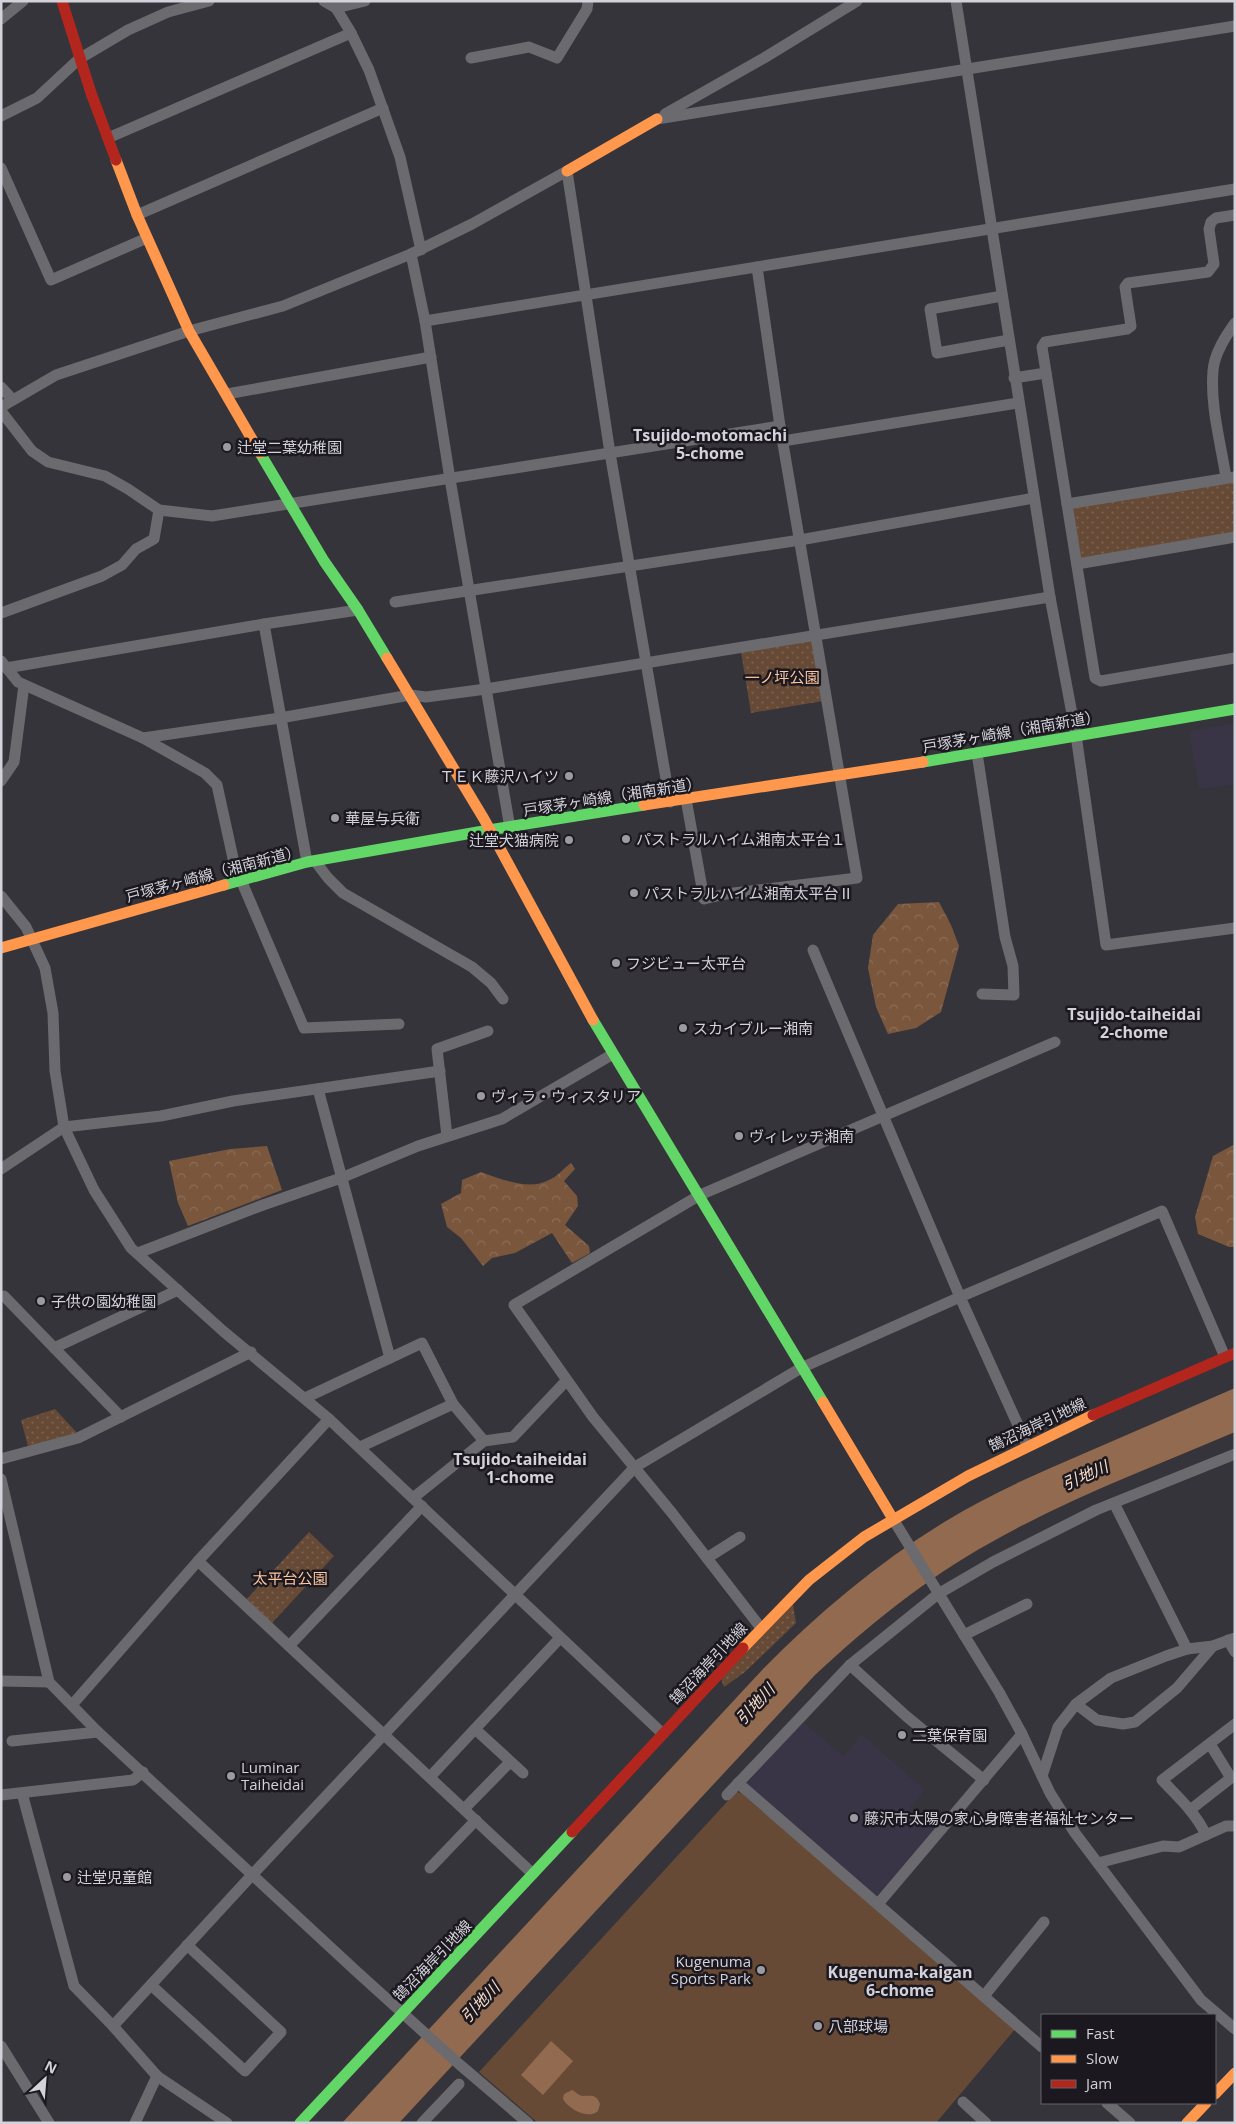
<svg xmlns="http://www.w3.org/2000/svg" width="1236" height="2124" font-family="'Open Sans','Noto Sans JP',sans-serif">
  <style>
    .built { fill: #393547 }
    .grass { fill: #664a36 }
    .forest { fill: url(#forest-crowns) }
    .park { fill: url(#park-dots) }
    .water { fill: #916a4f }
    .lines { fill: none; stroke-linecap: round; stroke-linejoin: round }
    .street { stroke: #6b6a6e; stroke-width: 11 }
    .fast { stroke: #63d668; stroke-width: 11 }
    .slow { stroke: #ff974d; stroke-width: 11 }
    .jam { stroke: #b3261e; stroke-width: 11 }
    .poi-dot { fill: #9c9aa2; stroke: #1b191f; stroke-width: 2 }
    .labels { text-anchor: middle; dominant-baseline: central; stroke-width: 5; stroke-linejoin: round; paint-order: stroke }
    .poi-label { font-size: 15px; fill: #d3d1da; stroke: #1b191f; text-anchor: start }
    .park-label { font-size: 15px; fill: #fcc6a0; stroke: #1b191f }
    .street-label { font-size: 15px; fill: #d3d1da; stroke: #1b191f }
    .neighbourhood-label { font-size: 16px; font-weight: bold; fill: #d3d1da; stroke: #1b191f }
    .water-label { font-size: 16px; font-style: italic; fill: #f6dac7; stroke: #1b191f }
  </style>
  <defs>
    <pattern id="forest-crowns" width="20" height="18" patternUnits="userSpaceOnUse" patternTransform="scale(1.25)"><rect width="20" height="18" fill="#7a563d"/><path d="M2 6a3 3 0 1 1 6 0M12 15a3 3 0 1 1 6 0" fill="none" stroke="#8c6d58"/></pattern>
    <pattern id="park-dots" width="8" height="8" patternUnits="userSpaceOnUse" patternTransform="scale(1.25)"><rect width="8" height="8" fill="#664a36"/><path d="M2 2h.1M6 6h.1" fill="none" stroke="#7b6352" stroke-width="1.8" stroke-linecap="round"/></pattern>
  </defs>
  <rect width="100%" height="100%" fill="#35343a"/>
  <g class="built">
    <path d="M 1235,723 L 1235,784 L 1199,789 L 1189,731 Z"/>
    <path d="M 802,1721 L 843,1756 L 862,1735 L 925,1790 L 910,1807 L 935,1829 L 878,1899 L 746,1784 Z"/>
  </g>
  <path class="grass" d="M 736,1792 L 741,1793 L 1016,2028 L 936,2123 L 538,2123 L 479,2072 Z"/>
  <g class="forest">
    <path d="M 939,902 L 951,925 L 959,946 L 941,1012 L 916,1028 L 888,1034 L 876,1007 L 868,968 L 873,935 L 898,904 Z"/>
    <path d="M 1235,1144 L 1235,1247 L 1229,1247 L 1198,1234 L 1195,1217 L 1213,1156 Z"/>
    <path d="M 267,1146 L 282,1190 L 188,1226 L 178,1203 L 169,1161 L 230,1149 Z"/>
    <path d="M 571,1163 L 575,1169 L 564,1181 L 577,1196 L 578,1206 L 565,1225 L 589,1246 L 590,1253 L 572,1263 L 552,1233 L 515,1253 L 492,1258 L 483,1266 L 461,1238 L 447,1227 L 441,1204 L 461,1193 L 462,1180 L 481,1172 C 501,1179 529,1191 549,1180 C 557,1177 564,1168 571,1163 Z"/>
  </g>
  <g class="park">
    <path d="M 1235,477 L 1235,537 L 1077,564 L 1067,504 Z"/>
    <path d="M 812,640 L 823,701 L 751,713 L 741,652 Z"/>
    <path d="M 55,1409 L 78,1434 L 28,1446 L 21,1420 Z"/>
    <path d="M 309,1532 L 334,1556 L 272,1623 L 246,1600 Z"/>
    <path d="M 792,1598 L 796,1623 L 745,1672 L 724,1687 L 719,1673 Z"/>
  </g>
  <g class="water">
    <path d="M 1235,1388 L 1235,1432 C 1153,1467 1067,1499 990,1543 C 925,1579 869,1625 815,1675 L 399,2123 L 342,2123 L 763,1669 C 818,1613 879,1562 946,1521 C 990,1494 1038,1473 1085,1453 C 1135,1431 1185,1410 1235,1388 Z"/>
    <path d="M 551,2041 L 573,2061 L 543,2095 L 521,2075 Z"/>
    <path d="M 572,2090 C 576,2092 579,2096 583,2096 C 592,2096 596,2094 600,2104 L 598,2111 C 589,2120 568,2109 563,2099 L 564,2094 Z"/>
  </g>
  <g class="lines">
    <g class="street">
      <path d="M 324,1 L 336,8 L 350,31 L 369,70 L 400,157 L 421,250"/>
      <path d="M 956,1 L 1050,597 L 1076,735 L 1106,945 L 1235,928"/>
      <path d="M 336,8 L 365,1"/>
      <path d="M 1,19 L 23,1"/>
      <path d="M 471,58 L 529,47 L 557,58 L 587,9 L 588,1"/>
      <path d="M 665,114 L 764,58 L 857,1"/>
      <path d="M 1,116 L 37,98 L 79,59 L 128,30 L 168,12 L 209,1"/>
      <path d="M 657,119 L 1235,26"/>
      <path d="M 108,138 L 351,33"/>
      <path d="M 1,168 L 51,280 L 147,238"/>
      <path d="M 137,215 L 383,108"/>
      <path d="M 411,254 L 425,321 L 450,479 L 510,828"/>
      <path d="M 1002,296 L 930,309 L 937,353 L 1009,340"/>
      <path d="M 425,321 L 1235,189"/>
      <path d="M 1014,378 L 1046,373"/>
      <path d="M 1,387 L 13,400"/>
      <path d="M 227,394 L 431,357"/>
      <path d="M 1,407 L 56,375 L 189,331 L 283,306 L 411,254 L 472,224 L 567,171 L 610,453 L 670,802"/>
      <path d="M 1,411 L 32,451 L 48,462 L 105,476 L 128,489 L 159,510 L 212,516 L 780,426"/>
      <path d="M 783,441 L 1018,403"/>
      <path d="M 1235,477 L 1067,504 L 1095,678 L 1101,681 L 1235,658"/>
      <path d="M 1226,478 C 1221,444 1210,406 1213,371 C 1214,354 1225,337 1235,323"/>
      <path d="M 1067,504 L 1042,347 L 1045,342 L 1127,329 L 1131,326 L 1125,287 L 1128,283 L 1208,272 L 1214,264 L 1209,229 L 1211,222 L 1216,218 L 1235,215"/>
      <path d="M 1077,564 L 1235,537"/>
      <path d="M 395,602 L 800,540 L 1034,498"/>
      <path d="M 1,613 L 102,576 L 122,565 L 136,549 L 154,539 L 159,510"/>
      <path d="M 264,624 L 307,862"/>
      <path d="M 1,661 L 18,682 L 143,738 L 205,773 L 217,785 L 238,881"/>
      <path d="M 6,668 L 264,624 L 358,610"/>
      <path d="M 143,738 L 280,718 L 410,695 L 426,697 L 486,689 L 1050,597"/>
      <path d="M 977,753 L 1005,937 L 1013,966 L 1014,995 L 982,994"/>
      <path d="M 1,781 L 14,762 L 24,685"/>
      <path d="M 686,799 L 704,899 L 726,894 L 857,878 L 780,426 L 757,267"/>
      <path d="M 315,861 L 328,878 L 343,893 L 472,967 L 491,983 L 503,999"/>
      <path d="M 241,880 L 304,1028 L 399,1024"/>
      <path d="M 1,896 L 26,927 L 45,968 L 53,1013 L 55,1071 L 64,1127 L 94,1190 L 131,1248 L 223,1331 L 329,1419 L 663,1734"/>
      <path d="M 813,950 L 960,1297 L 1027,1445"/>
      <path d="M 447,1136 L 437,1049 L 488,1031"/>
      <path d="M 1,1169 L 64,1127 L 161,1116 L 233,1101 L 440,1071"/>
      <path d="M 138,1253 L 263,1205 L 341,1178 L 418,1146 L 502,1119 L 613,1054"/>
      <path d="M 4,1296 L 121,1417"/>
      <path d="M 54,1348 L 178,1290"/>
      <path d="M 390,1358 L 422,1343 L 453,1404 L 484,1441"/>
      <path d="M 305,1398 L 390,1358 L 318,1089"/>
      <path d="M 360,1447 L 453,1404"/>
      <path d="M 1,1459 L 78,1438 L 251,1352"/>
      <path d="M 1,1479 L 49,1682 L 98,1732 L 356,1971 L 459,2064 L 528,2123"/>
      <path d="M 413,1498 L 484,1441 L 513,1437 L 566,1381"/>
      <path d="M 1114,1503 L 1187,1649"/>
      <path d="M 893,1519 L 999,1692 L 1022,1734 L 1050,1793 L 1075,1833 L 1201,2000 L 1235,2029"/>
      <path d="M 707,1558 L 740,1537"/>
      <path d="M 198,1561 L 533,1874"/>
      <path d="M 761,1628 L 672,1513 L 593,1417 L 514,1305 L 700,1195 L 1055,1042"/>
      <path d="M 964,1635 L 1027,1604"/>
      <path d="M 1228,1640 L 1235,1652"/>
      <path d="M 289,1646 L 422,1506"/>
      <path d="M 850,1665 L 906,1716 L 984,1780"/>
      <path d="M 1,1681 L 49,1682"/>
      <path d="M 1076,1704 L 1097,1720 L 1123,1724 L 1135,1722 L 1177,1688 L 1213,1646"/>
      <path d="M 72,1705 L 198,1561 L 329,1419"/>
      <path d="M 475,1729 L 523,1773"/>
      <path d="M 12,1741 L 98,1732"/>
      <path d="M 1210,1744 L 1231,1778"/>
      <path d="M 1042,1776 L 1058,1727 L 1076,1704 L 1111,1678 L 1166,1656 L 1187,1649 L 1213,1646 L 1235,1638"/>
      <path d="M 430,1777 L 560,1638"/>
      <path d="M 738,1783 L 1042,2047"/>
      <path d="M 22,1793 L 74,1986 L 113,2026 L 157,2076 L 227,2123"/>
      <path d="M 1,1795 L 133,1780 L 143,1772"/>
      <path d="M 727,1795 L 850,1665 L 938,1594 L 993,1562 L 1096,1510 L 1235,1454"/>
      <path d="M 464,1809 L 510,1762"/>
      <path d="M 1190,1810 L 1231,1778 L 1235,1777"/>
      <path d="M 1206,1835 C 1196,1813 1178,1797 1162,1780 L 1235,1724"/>
      <path d="M 1098,1863 L 1163,1846 L 1179,1847 L 1226,1826 L 1235,1826"/>
      <path d="M 430,1868 L 476,1820"/>
      <path d="M 878,1904 L 1022,1734"/>
      <path d="M 151,1985 L 245,2071 L 281,2032 L 187,1945"/>
      <path d="M 984,1996 L 1044,1922"/>
      <path d="M 113,2026 L 252,1875 L 635,1467 L 801,1368 L 960,1297 L 1162,1211 L 1225,1357"/>
      <path d="M 1,2046 L 49,2123"/>
      <path d="M 963,2102 L 986,2123"/>
      <path d="M 1107,2103 L 1130,2123"/>
      <path d="M 135,2123 L 157,2076"/>
      <path d="M 422,2123 L 459,2084"/>
    </g>
    <g class="fast">
      <path d="M 260,453 L 324,561 L 358,610 L 387,658"/>
      <path d="M 923,762 L 1235,709"/>
      <path d="M 224,885 L 307,862 L 489,830 L 644,805"/>
      <path d="M 593,1020 L 823,1402"/>
      <path d="M 300,2123 L 572,1832"/>
    </g>
    <g class="slow">
      <path d="M 116,160 L 137,215 L 189,331 L 260,453"/>
      <path d="M 567,171 L 657,119"/>
      <path d="M 387,658 L 484,819 L 593,1020"/>
      <path d="M 644,805 L 923,762"/>
      <path d="M 1,948 L 224,885"/>
      <path d="M 823,1402 L 893,1519"/>
      <path d="M 743,1648 L 809,1580 L 864,1537 L 968,1476 L 1093,1415"/>
      <path d="M 1215,2094 L 1235,2073"/>
      <path d="M 1187,2123 L 1206,2103"/>
    </g>
    <g class="jam">
      <path d="M 62,1 L 91,93 L 116,160"/>
      <path d="M 1093,1415 L 1235,1353"/>
      <path d="M 572,1832 L 743,1648"/>
    </g>
  </g>
  <g class="poi-dot">
    <circle cx="227" cy="447" r="5"/>
    <circle cx="569" cy="776" r="5"/>
    <circle cx="335" cy="818" r="5"/>
    <circle cx="626" cy="839" r="5"/>
    <circle cx="569" cy="840" r="5"/>
    <circle cx="634" cy="893" r="5"/>
    <circle cx="616" cy="963" r="5"/>
    <circle cx="683" cy="1028" r="5"/>
    <circle cx="481" cy="1096" r="5"/>
    <circle cx="739" cy="1136" r="5"/>
    <circle cx="41" cy="1301" r="5"/>
    <circle cx="902" cy="1735" r="5"/>
    <circle cx="231" cy="1776" r="5"/>
    <circle cx="854" cy="1818" r="5"/>
    <circle cx="67" cy="1877" r="5"/>
    <circle cx="761" cy="1970" r="5"/>
    <circle cx="818" cy="2026" r="5"/>
  </g>
  <g class="labels">
    <g class="poi-label">
      <text x="237" y="447">辻堂二葉幼稚園</text>
      <text x="559" y="776" text-anchor="end">ＴＥＫ藤沢ハイツ</text>
      <text x="345" y="818">華屋与兵衛</text>
      <text x="636" y="839">パストラルハイム湘南太平台１</text>
      <text x="559" y="840" text-anchor="end">辻堂犬猫病院</text>
      <text x="644" y="893">パストラルハイム湘南太平台Ⅱ</text>
      <text x="626" y="963">フジビュー太平台</text>
      <text x="693" y="1028">スカイブルー湘南</text>
      <text x="491" y="1096">ヴィラ・ウィスタリア</text>
      <text x="749" y="1136">ヴィレッヂ湘南</text>
      <text x="51" y="1301">子供の園幼稚園</text>
      <text x="912" y="1735">二葉保育園</text>
      <text x="241" y="1767">Luminar<tspan x="241" dy="17">Taiheidai</tspan></text>
      <text x="864" y="1818">藤沢市太陽の家心身障害者福祉センター</text>
      <text x="77" y="1877">辻堂児童館</text>
      <text x="751" y="1961" text-anchor="end">Kugenuma<tspan x="751" dy="17">Sports Park</tspan></text>
      <text x="828" y="2026">八部球場</text>
    </g>
    <g class="park-label">
      <text x="782" y="677">一ノ坪公園</text>
      <text x="290" y="1578">太平台公園</text>
    </g>
    <g class="street-label">
      <text transform="translate(1011 731) rotate(-10)">戸塚茅ヶ崎線（湘南新道）</text>
      <text transform="translate(612 796) rotate(-9)">戸塚茅ヶ崎線（湘南新道）</text>
      <text transform="translate(213 873) rotate(-15)">戸塚茅ヶ崎線（湘南新道）</text>
      <text transform="translate(1037 1424) rotate(-25)">鵠沼海岸引地線</text>
      <text transform="translate(708 1663) rotate(-47)">鵠沼海岸引地線</text>
      <text transform="translate(432 1960) rotate(-46)">鵠沼海岸引地線</text>
    </g>
    <g class="neighbourhood-label">
      <text x="710" y="435">Tsujido-motomachi<tspan x="710" dy="18">5-chome</tspan></text>
      <text x="1134" y="1014">Tsujido-taiheidai<tspan x="1134" dy="18">2-chome</tspan></text>
      <text x="520" y="1459">Tsujido-taiheidai<tspan x="520" dy="18">1-chome</tspan></text>
      <text x="900" y="1972">Kugenuma-kaigan<tspan x="900" dy="18">6-chome</tspan></text>
    </g>
    <g class="water-label">
      <text transform="translate(1085 1475) rotate(-24)">引地川</text>
      <text transform="translate(755 1704) rotate(-47)">引地川</text>
      <text transform="translate(480 2002) rotate(-47)">引地川</text>
    </g>
  </g>
  <rect width="1236" height="2124" fill="none" stroke="#d3d1da" stroke-width="5"/>
  <rect x="1041" y="2014" width="175" height="90" fill="#1b191f" stroke="#65636a"/>
  <rect x="1051" y="2030" width="25" height="8" fill="#63d668" stroke="#65636a"/>
  <text x="1086" y="2039" font-size="15" fill="#d3d1da">Fast</text>
  <rect x="1051" y="2055" width="25" height="8" fill="#ff974d" stroke="#65636a"/>
  <text x="1086" y="2064" font-size="15" fill="#d3d1da">Slow</text>
  <rect x="1051" y="2080" width="25" height="8" fill="#b3261e" stroke="#65636a"/>
  <text x="1086" y="2089" font-size="15" fill="#d3d1da">Jam</text>
  <g transform="translate(45 2079) rotate(26)" stroke="#1b191f" stroke-width="4" paint-order="stroke">
  <path d="M0-4L9 19L0 12L-9 19Z" fill="#d3d1da"/>
  <text y="-8" font-size="14" font-weight="bold" text-anchor="middle" fill="#d3d1da">N</text>
  </g>
</svg>
